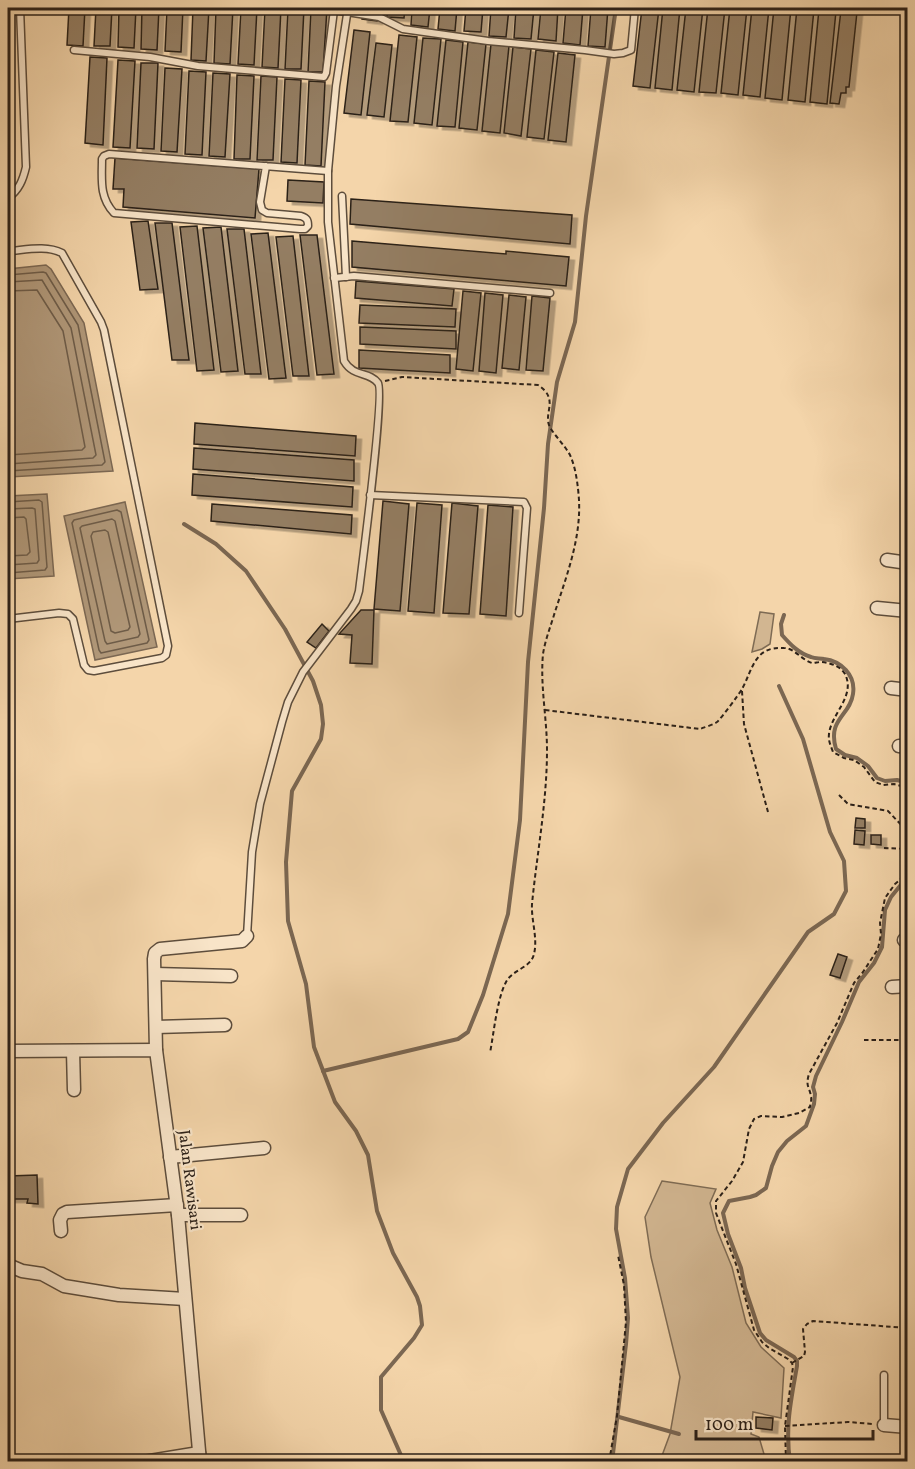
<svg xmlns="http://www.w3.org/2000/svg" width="915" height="1469" font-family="Vollkorn,serif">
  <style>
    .green { fill: #d2b691; stroke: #7e6b54; stroke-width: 1.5 }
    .water { fill: #b09778; stroke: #7b6752; stroke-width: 1.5 }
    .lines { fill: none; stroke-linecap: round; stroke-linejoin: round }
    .shore { stroke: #6e5c48; stroke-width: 1.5 }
    .stream { stroke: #7b6752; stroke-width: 4 }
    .building { fill: #947e64; stroke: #2b2018; stroke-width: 1.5; filter: url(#shadow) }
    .lane-casing { stroke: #5d4d3c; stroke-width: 9 }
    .street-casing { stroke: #5d4d3c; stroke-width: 15 }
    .path { stroke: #2b2018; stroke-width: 2; stroke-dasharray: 4.5 3; stroke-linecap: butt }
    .lane { stroke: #f8e4c8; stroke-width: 6 }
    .street { stroke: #f8e4c8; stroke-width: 12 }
    .labels { text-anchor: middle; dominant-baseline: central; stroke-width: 4.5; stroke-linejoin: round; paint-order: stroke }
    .street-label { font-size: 16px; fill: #2b2018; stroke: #f8e4c8 }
  </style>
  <defs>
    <filter id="shadow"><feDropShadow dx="5.5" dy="3.5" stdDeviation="0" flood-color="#0004"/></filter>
  </defs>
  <rect width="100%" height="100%" fill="#f4d5aa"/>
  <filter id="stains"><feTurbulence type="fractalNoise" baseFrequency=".00333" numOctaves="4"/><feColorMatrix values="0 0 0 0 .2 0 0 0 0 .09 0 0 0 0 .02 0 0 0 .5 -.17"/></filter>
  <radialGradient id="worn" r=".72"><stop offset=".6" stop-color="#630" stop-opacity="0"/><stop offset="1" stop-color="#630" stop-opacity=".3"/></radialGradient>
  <g class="green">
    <path d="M 760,612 L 774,614 L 770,644 L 762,649 L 752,652 Z"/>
    <path d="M 662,1181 L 716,1189 L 710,1203 L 717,1230 L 732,1267 L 746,1323 L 761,1347 L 784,1368 L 781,1418 L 753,1412 L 751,1434 L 759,1437 L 766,1461 L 660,1461 L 670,1434 L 680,1377 L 651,1257 L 645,1217 Z"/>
  </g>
  <g class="water">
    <path d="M 46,265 L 51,269 L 84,323 L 113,471 L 9,477 L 8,455 L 8,269 Z"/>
    <path d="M 47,494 L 54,576 L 8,579 L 8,496 Z"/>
    <path d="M 125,502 L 157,647 L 95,660 L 64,516 Z"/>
  </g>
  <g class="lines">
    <g class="shore">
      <path d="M 8,275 L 43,272 L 46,273 L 78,325 L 105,462 L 102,465 L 8,471"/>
      <path d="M 8,282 L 42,280 L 71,328 L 96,455 L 93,458 L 8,464"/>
      <path d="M 8,291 L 37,290 L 63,331 L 85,447 L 82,450 L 8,455"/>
      <path d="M 8,502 L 39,500 L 42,502 L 47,567 L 45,570 L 8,573"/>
      <path d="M 8,509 L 32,508 L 35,509 L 39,560 L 37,563 L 8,565"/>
      <path d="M 117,510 L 121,512 L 149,640 L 147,643 L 101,653 L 99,650 L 72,523 L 74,520 Z"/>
      <path d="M 8,518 L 24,517 L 26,519 L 30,552 L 27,555 L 8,556"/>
      <path d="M 112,519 L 115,521 L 140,634 L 138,637 L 107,644 L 105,641 L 80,528 L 82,526 Z"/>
      <path d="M 105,530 L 108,532 L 130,627 L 128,630 L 115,633 L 111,631 L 91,536 L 93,532 Z"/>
    </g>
    <g class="stream">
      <path d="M 184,524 L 216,544 L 246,571 L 285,629 L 313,681 L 321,705 L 323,724 L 321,739 L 292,791 L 286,862 L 288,921 L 306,984 L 314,1047 L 335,1102 L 356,1131 L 368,1155 L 377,1211 L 393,1253 L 417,1297 L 420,1306 L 422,1325 L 414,1338 L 381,1377 L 381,1410 L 404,1462"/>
      <path d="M 784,615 L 781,624 L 782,635 C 790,644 798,653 811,657 C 815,659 820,658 824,659 C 841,661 856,675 853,694 C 850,716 827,719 836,749 L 845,755 L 857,758 L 868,766 L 877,778 L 885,781 L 897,780 L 908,783"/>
      <path d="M 323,1071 L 458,1039 L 468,1032 L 483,995 L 508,914 L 520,820 L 528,662 L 544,508 L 548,444 L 557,382 L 575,322 L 586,216 L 616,8"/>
      <path d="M 619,1417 L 679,1434"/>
      <path d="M 612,1462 L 626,1344 L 628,1318 L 625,1278 L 616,1229 L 617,1207 L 628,1169 L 663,1123 L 714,1067 L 808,932 L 834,914 L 846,891 L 844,861 L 830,832 L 803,739 L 779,686"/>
      <path d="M 790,1462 C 785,1426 791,1401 797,1366 L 797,1361 L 794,1357 L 766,1340 L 760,1333 L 745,1288 L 741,1268 L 728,1234 L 723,1213 L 729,1201 L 750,1197 L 756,1195 L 766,1188 L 772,1166 L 778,1152 L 787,1141 L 806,1126 L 814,1104 L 815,1094 L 813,1087 L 816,1076 L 842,1022 L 859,982 L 874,963 L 882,947 L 885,910 L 891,897 L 908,876"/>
    </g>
  </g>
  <g class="building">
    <path d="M 69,8 L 85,8 L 83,46 L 67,45 Z"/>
    <path d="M 96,8 L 112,8 L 110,46 L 94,46 Z"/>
    <path d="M 119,8 L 136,8 L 134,48 L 118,47 Z"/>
    <path d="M 142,8 L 159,8 L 157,50 L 141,49 Z"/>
    <path d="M 167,8 L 183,8 L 181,52 L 165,51 Z"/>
    <path d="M 193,8 L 209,8 L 206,61 L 191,60 Z"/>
    <path d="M 216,8 L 233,8 L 230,64 L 214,63 Z"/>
    <path d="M 241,8 L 257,8 L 254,65 L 238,64 Z"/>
    <path d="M 265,8 L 281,8 L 278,68 L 262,67 Z"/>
    <path d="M 288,8 L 304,8 L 301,69 L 285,69 Z"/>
    <path d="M 311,8 L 327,8 L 323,72 L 308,72 Z"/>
    <path d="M 363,8 L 378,8 L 377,21 L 362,19 Z"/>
    <path d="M 387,8 L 405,8 L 404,18 L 387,17 Z"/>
    <path d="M 412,8 L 430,8 L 428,27 L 411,25 Z"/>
    <path d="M 440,8 L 457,8 L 455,31 L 438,29 Z"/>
    <path d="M 466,8 L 483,8 L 481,32 L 464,31 Z"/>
    <path d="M 491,8 L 509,8 L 506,37 L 489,36 Z"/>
    <path d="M 516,8 L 534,8 L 531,39 L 514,38 Z"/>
    <path d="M 541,8 L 558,8 L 556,41 L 538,39 Z"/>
    <path d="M 566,8 L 583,8 L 580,45 L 563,43 Z"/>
    <path d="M 591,8 L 608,8 L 605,47 L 588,46 Z"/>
    <path d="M 642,8 L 659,8 L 650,88 L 633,86 Z"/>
    <path d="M 663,8 L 680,8 L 672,90 L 655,88 Z"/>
    <path d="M 686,8 L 703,8 L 694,92 L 677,90 Z"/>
    <path d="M 708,8 L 725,8 L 716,93 L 699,92 Z"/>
    <path d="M 730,8 L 747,8 L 738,95 L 721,93 Z"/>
    <path d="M 752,8 L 769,8 L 760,97 L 743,95 Z"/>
    <path d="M 774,8 L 791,8 L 782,100 L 765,98 Z"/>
    <path d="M 797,8 L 814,9 L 805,102 L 788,100 Z"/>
    <path d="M 819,9 L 836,11 L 827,104 L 810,102 Z"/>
    <path d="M 841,10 L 857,12 L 849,87 L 846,87 L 846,93 L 841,93 L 839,104 L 830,103 Z"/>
    <path d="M 354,30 L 370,32 L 361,115 L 344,113 Z"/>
    <path d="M 399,35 L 417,37 L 408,122 L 390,121 Z"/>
    <path d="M 423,38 L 441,39 L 432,125 L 414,123 Z"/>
    <path d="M 446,40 L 463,42 L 455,127 L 437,126 Z"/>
    <path d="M 468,42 L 486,44 L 477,130 L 459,128 Z"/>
    <path d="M 376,43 L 392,45 L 384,117 L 367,115 Z"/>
    <path d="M 491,44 L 509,46 L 500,133 L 482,131 Z"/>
    <path d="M 513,47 L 531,49 L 521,136 L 504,133 Z"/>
    <path d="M 536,50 L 554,52 L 544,139 L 527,137 Z"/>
    <path d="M 558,53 L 575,55 L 566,142 L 548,140 Z"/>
    <path d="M 90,57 L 107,58 L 103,145 L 85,143 Z"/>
    <path d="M 118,60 L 135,61 L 130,148 L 113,147 Z"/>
    <path d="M 141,63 L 158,63 L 154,149 L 137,148 Z"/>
    <path d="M 165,68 L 182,69 L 177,152 L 161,151 Z"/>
    <path d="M 189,71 L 206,72 L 202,155 L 185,154 Z"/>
    <path d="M 213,73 L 230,74 L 225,157 L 209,156 Z"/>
    <path d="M 237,75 L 254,76 L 250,159 L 234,159 Z"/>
    <path d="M 261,76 L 277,77 L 273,160 L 257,160 Z"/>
    <path d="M 285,79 L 301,80 L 297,163 L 281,162 Z"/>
    <path d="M 309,81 L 325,82 L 321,166 L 305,165 Z"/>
    <path d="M 115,158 L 259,169 L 255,218 L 123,207 L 124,189 L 113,189 Z"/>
    <path d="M 288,180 L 324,182 L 323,203 L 287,201 Z"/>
    <path d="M 351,199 L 572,215 L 570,244 L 350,224 Z"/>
    <path d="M 148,221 L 158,289 L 140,290 L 131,222 Z"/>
    <path d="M 155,223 L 172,223 L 189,360 L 172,360 Z"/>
    <path d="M 197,226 L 214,370 L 197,371 L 180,227 Z"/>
    <path d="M 221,227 L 238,371 L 221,372 L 203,228 Z"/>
    <path d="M 227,229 L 244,229 L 261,374 L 245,374 Z"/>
    <path d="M 268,233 L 286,378 L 269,379 L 251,234 Z"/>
    <path d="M 300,235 L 317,235 L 334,374 L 317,375 Z"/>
    <path d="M 293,236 L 309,376 L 293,376 L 276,237 Z"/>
    <path d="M 352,241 L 506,254 L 506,251 L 569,257 L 566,286 L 352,267 Z"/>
    <path d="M 356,281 L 454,289 L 452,306 L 355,298 Z"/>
    <path d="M 463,291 L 481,293 L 473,371 L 456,369 Z"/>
    <path d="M 485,293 L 503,295 L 496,373 L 479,371 Z"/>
    <path d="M 509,295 L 526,297 L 519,370 L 502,368 Z"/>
    <path d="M 532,296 L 550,298 L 543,371 L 526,370 Z"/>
    <path d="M 360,305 L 456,309 L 455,327 L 359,323 Z"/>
    <path d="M 360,327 L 456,331 L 456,349 L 360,344 Z"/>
    <path d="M 359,350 L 450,355 L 450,373 L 359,368 Z"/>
    <path d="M 195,423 L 356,436 L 355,456 L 194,444 Z"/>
    <path d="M 194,448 L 354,460 L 354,481 L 193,469 Z"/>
    <path d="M 193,474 L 353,487 L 352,507 L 192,495 Z"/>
    <path d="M 383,501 L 409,504 L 400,611 L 374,609 Z"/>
    <path d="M 417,503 L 442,505 L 434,613 L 408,611 Z"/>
    <path d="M 452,503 L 478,506 L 469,614 L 443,613 Z"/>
    <path d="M 212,504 L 352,515 L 351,534 L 211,521 Z"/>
    <path d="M 488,505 L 513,507 L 506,616 L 480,614 Z"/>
    <path d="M 361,610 L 374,610 L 372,664 L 350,663 L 352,635 L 339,634 Z"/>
    <path d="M 322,624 L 329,631 L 316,648 L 307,642 Z"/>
    <path d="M 856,818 L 865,819 L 865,828 L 855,828 Z"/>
    <path d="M 855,830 L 865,831 L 864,845 L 854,844 Z"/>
    <path d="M 871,835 L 881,835 L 881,845 L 871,844 Z"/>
    <path d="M 838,954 L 847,957 L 840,978 L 830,975 Z"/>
    <path d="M 37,1175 L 38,1204 L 27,1203 L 28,1199 L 8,1199 L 8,1176 Z"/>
    <path d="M 756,1417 L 773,1418 L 772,1430 L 756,1428 Z"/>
  </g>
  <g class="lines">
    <defs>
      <g id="lane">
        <path d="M 74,50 L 150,57 L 198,66 L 324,77 L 326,73 L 334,10 L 379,17 L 403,29 L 488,41 L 585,50 L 614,54 L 623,53 L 631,50 L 635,8"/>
        <path d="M 266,166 L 260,202 L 262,210 L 267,213 L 301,216 C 307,218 308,220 308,226 L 305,229 L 300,229 L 114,213 C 99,197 102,179 102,159 L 104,156 L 109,154 L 328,171"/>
        <path d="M 342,196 L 346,277"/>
        <path d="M 8,198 C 19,190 23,180 26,167 L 20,8"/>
        <path d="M 8,251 C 25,250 46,245 62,253 L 101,322 L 104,330 L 168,646 L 166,655 L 162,658 L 94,671 L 88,670 L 84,665 L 73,619 L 68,614 L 59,613 L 8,619"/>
        <path d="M 334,278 L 354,276 L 550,293"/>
        <path d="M 370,495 L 524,502 L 527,508 L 519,613"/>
        <path d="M 247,936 L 252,852 L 260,804 L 282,722 L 288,702 L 303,672 L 351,609 L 356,601 L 359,591 C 362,566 385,392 378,383 C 369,371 354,378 344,361 L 328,222 L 328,171 L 336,86 L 348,8"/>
        <path d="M 884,1425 L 884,1375"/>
      </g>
      <g id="street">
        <path d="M 887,560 L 908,563"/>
        <path d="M 877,608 L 908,611"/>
        <path d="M 891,688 L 908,690"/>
        <path d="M 899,746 L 908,747"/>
        <path d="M 904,940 L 908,940"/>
        <path d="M 155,974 L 231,976"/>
        <path d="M 892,987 L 908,986"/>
        <path d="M 156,1027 L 225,1025"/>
        <path d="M 156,1050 L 154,959 L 155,953 L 160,949 L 242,941 L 247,936"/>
        <path d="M 8,1051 L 156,1050 L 178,1215 L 200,1462"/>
        <path d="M 73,1051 L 74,1090"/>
        <path d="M 170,1157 L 264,1148"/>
        <path d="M 178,1215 L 241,1215"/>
        <path d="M 61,1231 L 60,1220 L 63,1214 L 67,1212 L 177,1205"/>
        <path d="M 8,1265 L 22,1271 L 42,1274 L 64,1286 L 119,1295 L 185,1299"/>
        <path d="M 884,1425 L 908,1427"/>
        <path d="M 144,1462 L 199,1453"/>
      </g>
    </defs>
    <use href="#lane" class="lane-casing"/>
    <use href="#street" class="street-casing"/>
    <g class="path">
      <path d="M 385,381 L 402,377 L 538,385 C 561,400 541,414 551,429 C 557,438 565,446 570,455 C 576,468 578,486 579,500 C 581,540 566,577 554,615 C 550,628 545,641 543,654 C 540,686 547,718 547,750 C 547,802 537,853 532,904 C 531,920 538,938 534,954 C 531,968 513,969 506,982 C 497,999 494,1032 490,1053"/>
      <path d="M 742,691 L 744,724 L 768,812"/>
      <path d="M 545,710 L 700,729 C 705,727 713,725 717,722 C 720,720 740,693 742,689 C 753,669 754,646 784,648 C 794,648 802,660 812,663 C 815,663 818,662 821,662 C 831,663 840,666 845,674 C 856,696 831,714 829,734 C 828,741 831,746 833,752 L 844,758 L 854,760 L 864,767 L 875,782 L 883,785 L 894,784 L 908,788"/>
      <path d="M 839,795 L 848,804 L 888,811 L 908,832"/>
      <path d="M 884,848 L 908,849"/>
      <path d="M 902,930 L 908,898"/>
      <path d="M 864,1040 L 908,1040"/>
      <path d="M 792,1363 L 804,1356 L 805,1352 L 803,1329 L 807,1324 L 813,1321 L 908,1328"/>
      <path d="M 785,1426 L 848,1422 L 872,1424"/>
      <path d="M 609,1462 L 617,1416 L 626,1322 L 624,1285 L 618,1255"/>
      <path d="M 786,1462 L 785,1426 L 793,1367 L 792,1363 L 788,1359 L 769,1348 L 762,1342 L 754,1330 L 736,1264 L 716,1213 L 716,1201 L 732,1181 L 743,1162 L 749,1129 L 754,1119 L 761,1116 L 782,1117 L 799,1113 L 810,1107 C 810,1104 812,1100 811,1097 C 810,1087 805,1087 809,1074 L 837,1023 L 854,983 L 863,972 L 878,949 L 881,934 L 880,923 L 885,898 L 895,884 L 908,873"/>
    </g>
    <use href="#lane" class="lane"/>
    <use href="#street" class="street"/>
  </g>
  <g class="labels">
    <g class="street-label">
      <text transform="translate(189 1180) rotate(83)">Jalan Rawisari</text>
    </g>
  </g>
  <rect width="915" height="1469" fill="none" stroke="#f4d5aa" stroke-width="30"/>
  <rect x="9" y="9" width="897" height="1451" fill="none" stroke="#2b2018" stroke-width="3"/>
  <rect x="15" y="15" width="885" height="1439" fill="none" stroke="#2b2018" stroke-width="1.5"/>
  <path d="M696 1430v9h177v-9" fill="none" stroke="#2b2018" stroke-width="3"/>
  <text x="705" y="1430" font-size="18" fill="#2b2018" stroke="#f8e4c8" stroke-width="4.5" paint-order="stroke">100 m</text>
  <rect width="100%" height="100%" filter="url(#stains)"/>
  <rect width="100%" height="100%" fill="url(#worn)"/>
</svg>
